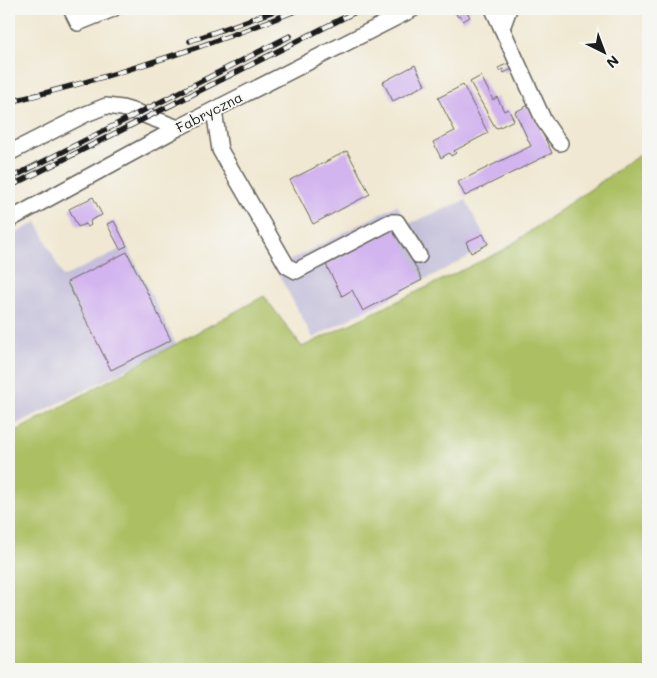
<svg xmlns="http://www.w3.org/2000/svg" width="657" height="678" font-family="Mali,sans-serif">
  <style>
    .industrial { fill: #c5c0da }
    .green { fill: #acbf62; stroke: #646e3f }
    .building { fill: #d2b4ef }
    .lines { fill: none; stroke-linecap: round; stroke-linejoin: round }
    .minor-casing { stroke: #66635c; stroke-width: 18 }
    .minor { stroke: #fff; stroke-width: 15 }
    .rail-casing { stroke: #1c1c1c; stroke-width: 5.5 }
    .rail { stroke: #f6f6f2; stroke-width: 4; stroke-dasharray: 11; stroke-linecap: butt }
    .labels { text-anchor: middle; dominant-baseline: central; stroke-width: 4; stroke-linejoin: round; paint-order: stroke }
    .street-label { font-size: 14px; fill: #1c1c1c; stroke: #f6f6f2 }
  </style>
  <rect width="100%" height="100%" fill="#f6f6f2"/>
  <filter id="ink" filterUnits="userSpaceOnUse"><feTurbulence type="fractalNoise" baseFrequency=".02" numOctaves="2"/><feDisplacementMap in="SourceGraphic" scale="10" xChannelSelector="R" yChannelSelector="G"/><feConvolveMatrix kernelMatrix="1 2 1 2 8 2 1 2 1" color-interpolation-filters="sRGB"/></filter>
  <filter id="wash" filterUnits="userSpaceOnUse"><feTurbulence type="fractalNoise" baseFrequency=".0096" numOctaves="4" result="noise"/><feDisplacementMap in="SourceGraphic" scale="20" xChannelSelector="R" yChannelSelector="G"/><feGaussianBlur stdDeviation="1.12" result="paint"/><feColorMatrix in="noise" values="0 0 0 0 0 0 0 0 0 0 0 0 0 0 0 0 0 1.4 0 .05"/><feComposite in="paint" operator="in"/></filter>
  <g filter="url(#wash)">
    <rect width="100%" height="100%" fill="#f0e8d2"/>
    <g class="industrial">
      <path d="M 466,200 L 489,246 L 313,338 L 275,268 L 397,205 L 408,224 Z"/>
      <path d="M 37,222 L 63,277 L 127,246 L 176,344 L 9,428 L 9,237 Z"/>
    </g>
    <path class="green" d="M 648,149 L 648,669 L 9,669 L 9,435 L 264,296 L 302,347 L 502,251 Z"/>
    <g id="blocks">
      <g class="building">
        <path d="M 453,9 L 472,9 L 467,12 L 470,17 L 463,21 L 460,16 L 458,17 Z"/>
        <path d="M 509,63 L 512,69 L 504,73 L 503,69 L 499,71 L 498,68 Z"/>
        <path d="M 415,65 L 425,85 L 393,101 L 383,82 Z"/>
        <path d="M 481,76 L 493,100 L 497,97 L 504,111 L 508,109 L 514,120 L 498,128 L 495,127 L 470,82 Z"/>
        <path d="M 463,85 L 488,133 L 454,151 L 456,153 L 451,156 L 449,153 L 441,158 L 433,142 L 455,131 L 438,98 Z"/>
        <path d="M 529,105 L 552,153 L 465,196 L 458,182 L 531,146 L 515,112 Z"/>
        <path d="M 347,151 L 370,194 L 313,224 L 290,180 Z"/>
        <path d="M 93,197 L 102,215 L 91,220 L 90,222 L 91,225 L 88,227 L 86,224 L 85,224 L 78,227 L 69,209 Z"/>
        <path d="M 114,221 L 127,246 L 120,249 L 107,224 Z"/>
        <path d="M 396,228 L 422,280 L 363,311 L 352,290 L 342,296 L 326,265 Z"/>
        <path d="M 483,234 L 488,244 L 471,253 L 466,242 Z"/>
        <path d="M 127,252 L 171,340 L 111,370 L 67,282 Z"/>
      </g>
    </g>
  </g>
  <g filter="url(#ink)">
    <use href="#blocks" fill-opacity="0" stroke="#66635c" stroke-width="1"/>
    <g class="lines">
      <defs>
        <g id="minor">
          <path d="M 71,9 L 78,23 L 113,9"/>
          <path d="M 493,9 L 544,121 L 553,134 L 560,143"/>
          <path d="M 502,28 L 509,9"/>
          <path d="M 214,110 L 220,150 L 287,266 L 296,271 L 390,222 L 397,222 L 419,256"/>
          <path d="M 9,153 L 86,114 L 106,106 L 122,108 L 139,113 L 178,128"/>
          <path d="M 9,220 L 178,128 L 413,9"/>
        </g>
      </defs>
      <use href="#minor" class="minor-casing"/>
      <use href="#minor" class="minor"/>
      <defs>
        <g id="rail">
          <path d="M 190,41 L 280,9"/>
          <path d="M 9,102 C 108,78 206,47 300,9"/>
          <path d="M 9,179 L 290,36"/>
          <path d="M 9,187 L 361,9"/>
        </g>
      </defs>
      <use href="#rail" class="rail-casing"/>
      <use href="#rail" class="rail"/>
    </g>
  </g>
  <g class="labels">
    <g class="street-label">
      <text transform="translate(209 112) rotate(-27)">Fabryczna</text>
    </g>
  </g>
  <rect width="657" height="678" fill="none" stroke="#f6f6f2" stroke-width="30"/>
  <g transform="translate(604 52) rotate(138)" stroke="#f6f6f2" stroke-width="4" paint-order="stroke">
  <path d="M0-4L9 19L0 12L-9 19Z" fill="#1c1c1c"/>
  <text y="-8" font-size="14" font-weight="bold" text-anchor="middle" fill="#1c1c1c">N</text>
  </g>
</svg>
